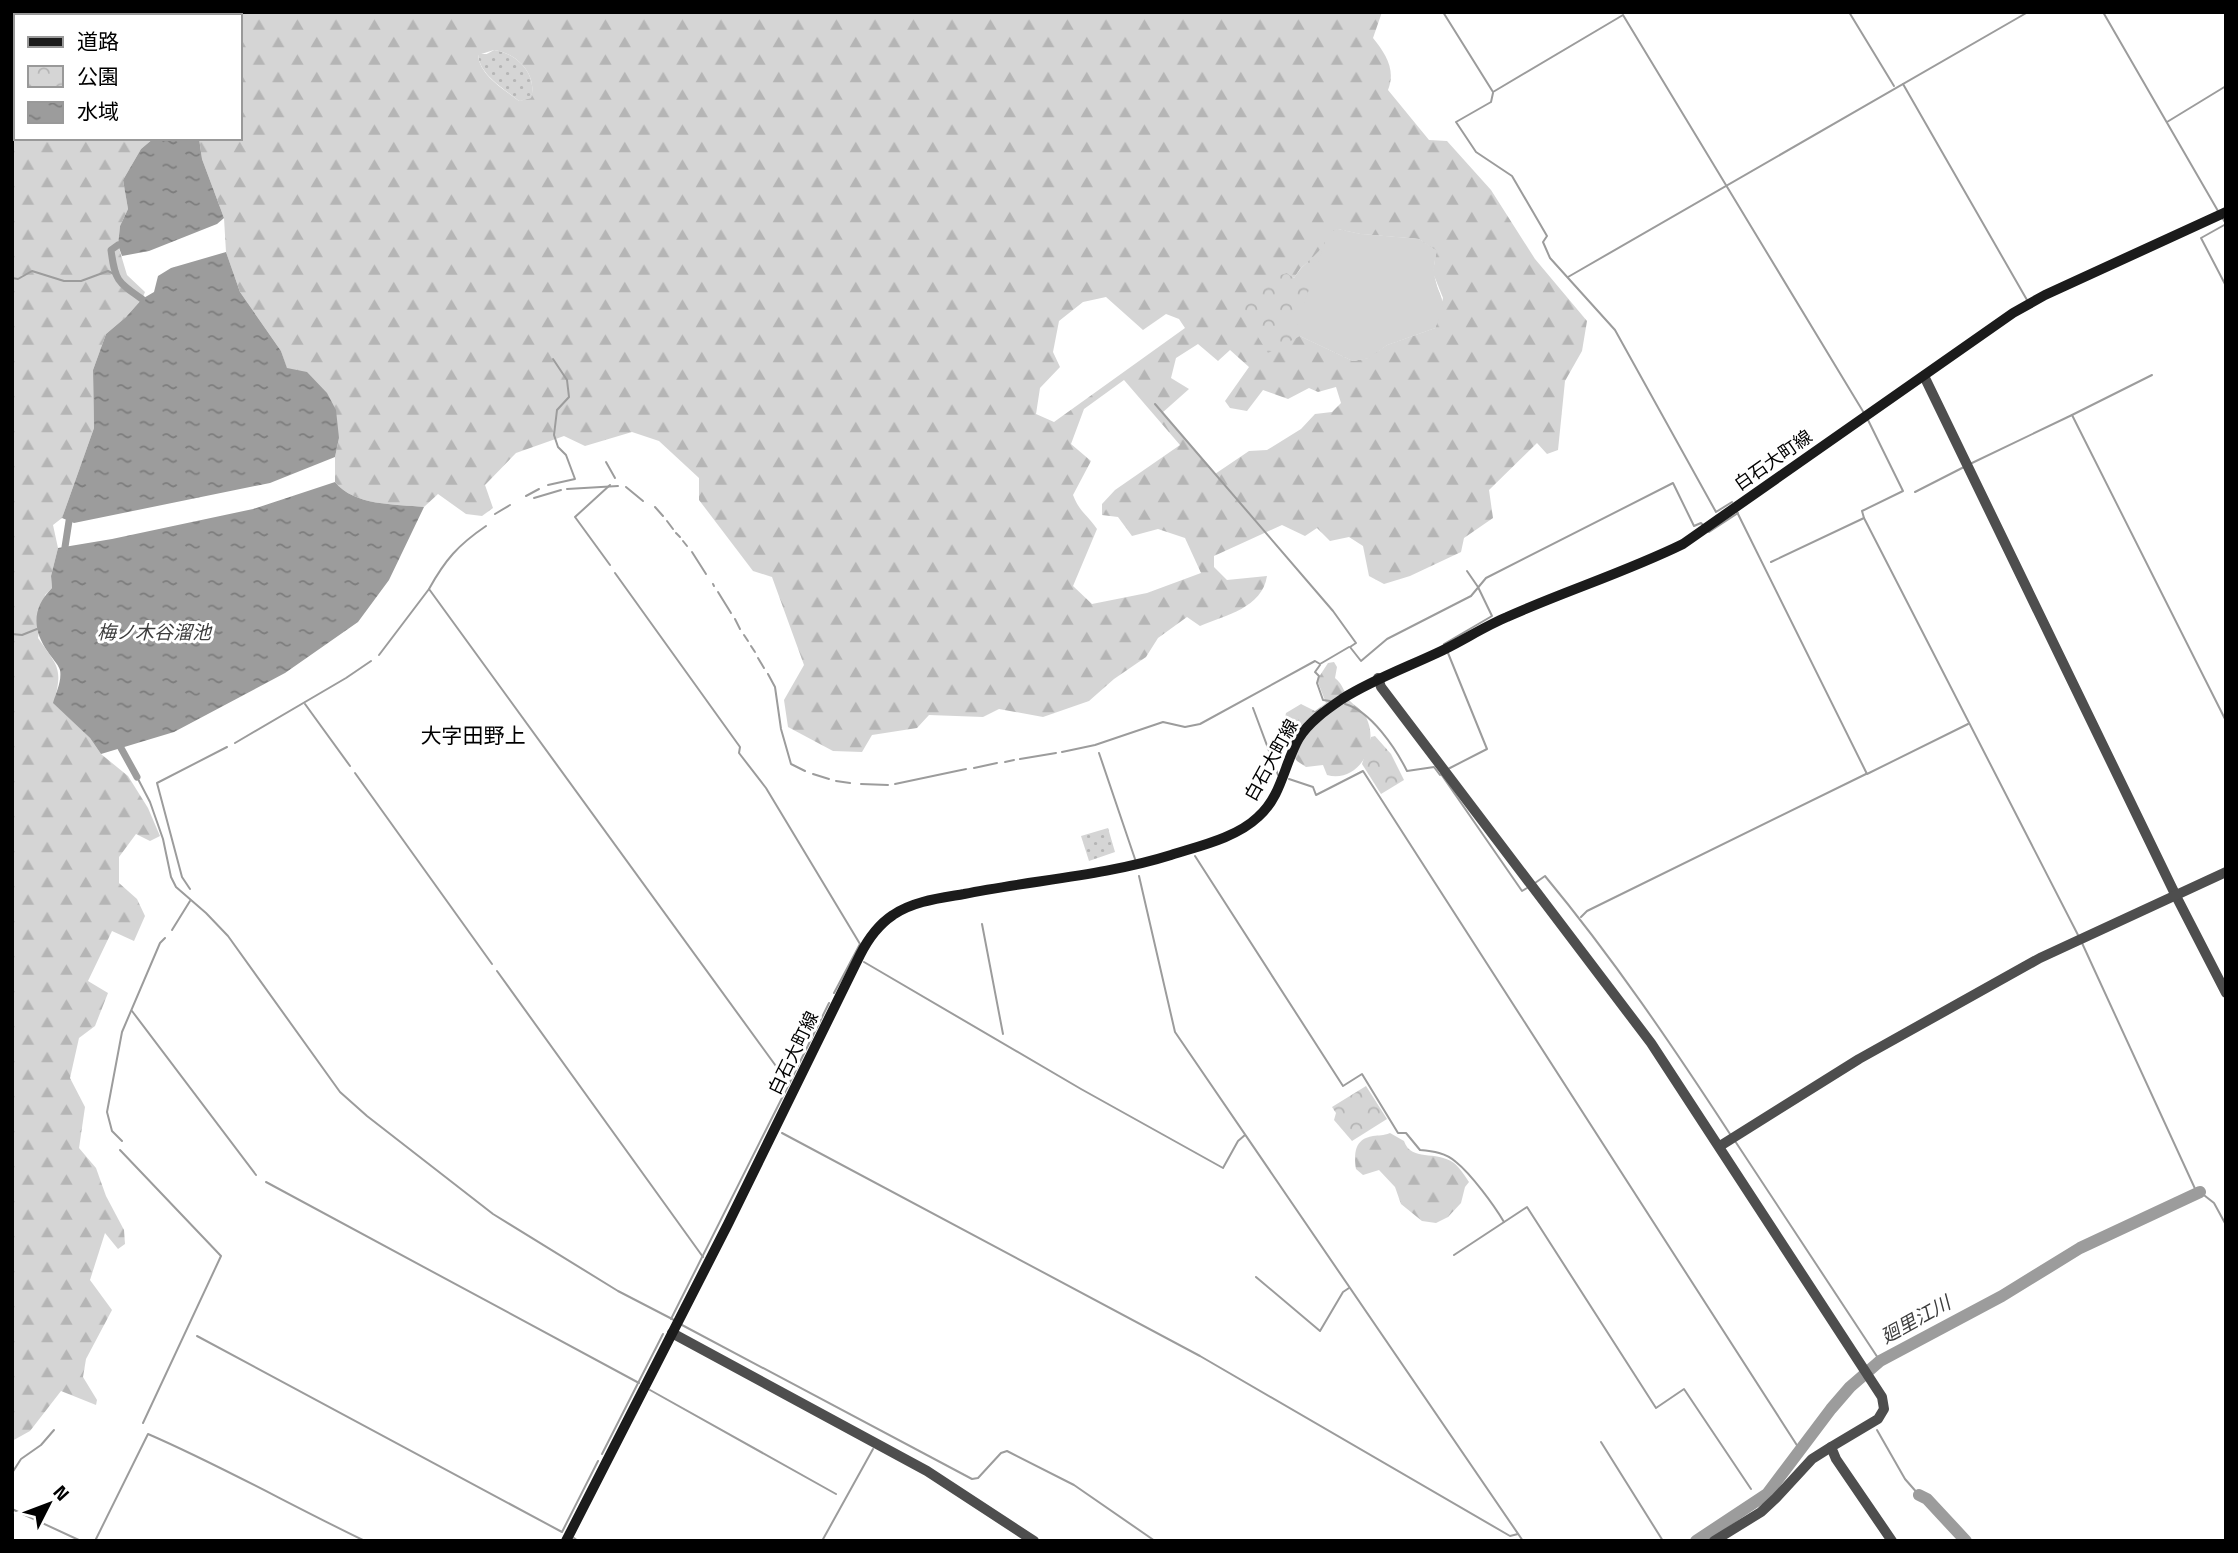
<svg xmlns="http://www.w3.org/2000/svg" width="2238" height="1553" font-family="'Titillium Web','Noto Sans JP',sans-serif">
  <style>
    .grass { fill: url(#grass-dots) }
    .forest { fill: url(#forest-firs); fill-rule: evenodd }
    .park { fill: url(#park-crowns) }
    .pitch { fill: #d5d5d5 }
    .water { fill: url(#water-ripples) }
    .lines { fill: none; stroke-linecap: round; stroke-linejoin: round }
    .stream { stroke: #9c9c9c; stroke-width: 2 }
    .canal { stroke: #9c9c9c; stroke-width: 7 }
    .river { stroke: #9c9c9c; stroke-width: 12 }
    .tertiary { stroke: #4e4e4e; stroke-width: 10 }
    .secondary { stroke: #1b1b1b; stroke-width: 10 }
    .labels { text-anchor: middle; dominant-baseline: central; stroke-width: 6; stroke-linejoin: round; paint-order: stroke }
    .street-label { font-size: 18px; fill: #000; stroke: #fff }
    .water-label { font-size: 19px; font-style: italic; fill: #3d3d3d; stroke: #fff }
    .quarter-label { font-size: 21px; fill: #000; stroke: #fff }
  </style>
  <defs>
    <pattern id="grass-dots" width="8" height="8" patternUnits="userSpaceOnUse" patternTransform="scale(1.75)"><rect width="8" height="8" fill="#d5d5d5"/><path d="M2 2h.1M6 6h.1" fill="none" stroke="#b5b5b5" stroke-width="1.8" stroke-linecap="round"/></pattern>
    <pattern id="forest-firs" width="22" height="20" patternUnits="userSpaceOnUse" patternTransform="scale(1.75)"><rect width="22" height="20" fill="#d5d5d5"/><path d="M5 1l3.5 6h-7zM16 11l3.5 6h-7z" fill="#b5b5b5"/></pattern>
    <pattern id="park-crowns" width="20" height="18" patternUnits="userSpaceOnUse" patternTransform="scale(1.75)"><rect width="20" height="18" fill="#d5d5d5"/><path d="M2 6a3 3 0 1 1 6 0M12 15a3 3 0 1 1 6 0" fill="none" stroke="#b5b5b5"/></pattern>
    <pattern id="water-ripples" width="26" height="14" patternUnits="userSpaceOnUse" patternTransform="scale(1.75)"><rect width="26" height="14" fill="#9c9c9c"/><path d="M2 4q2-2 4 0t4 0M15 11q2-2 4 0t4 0" fill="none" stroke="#7d7d7d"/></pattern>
  </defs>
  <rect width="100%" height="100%" fill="#fff"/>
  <g class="grass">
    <path d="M 494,50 C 516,53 538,74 531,98 L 519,101 C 505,89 479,75 478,54 L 487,54 Z"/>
    <path d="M 1108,828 L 1115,852 L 1089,861 L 1081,836 Z"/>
  </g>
  <g class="forest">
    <path d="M 12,12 L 126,12 L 125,16 L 16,16 L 16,138 L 154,138 L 141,149 L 123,180 L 128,209 L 120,226 L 118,245 L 127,275 L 145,292 L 142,299 L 126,317 L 106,334 L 93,370 L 94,428 L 62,518 L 53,525 L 58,548 L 51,576 L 52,588 L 45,595 L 38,638 C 58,667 63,667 54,703 L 90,738 L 101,754 L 128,776 L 148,808 L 160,836 L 150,841 L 136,834 L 119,857 L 119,883 L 137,899 L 145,916 L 134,941 L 112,931 L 88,981 L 108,993 L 95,1026 L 79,1038 L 70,1078 L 85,1107 L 79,1148 L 96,1168 L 106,1196 L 124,1230 L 125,1244 L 118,1249 L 105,1233 L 90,1280 L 112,1310 L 86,1359 L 83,1377 L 97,1400 L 96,1405 L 61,1391 L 30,1431 L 12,1441 Z"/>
    <path d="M 227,12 L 1382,12 L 1373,38 C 1386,54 1396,70 1388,90 L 1429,140 L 1447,141 L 1491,190 L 1535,259 L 1587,321 L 1582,351 L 1565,381 L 1558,450 L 1547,454 L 1537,443 L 1489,490 L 1493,518 L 1464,538 L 1461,552 L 1410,576 L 1384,584 L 1369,576 L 1363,546 L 1349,537 L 1330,541 L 1317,528 L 1305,536 L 1282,525 L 1214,556 L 1214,567 L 1227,580 L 1267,576 C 1262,608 1226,615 1200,626 L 1187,617 L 1158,638 L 1146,657 L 1114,679 L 1089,701 L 1043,717 L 999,709 L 983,717 L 929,715 L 917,728 L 872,735 L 862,752 L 833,751 L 788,727 L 784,700 L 804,665 L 772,577 L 753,571 L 699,500 L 699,478 L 659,441 L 632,432 L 585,446 L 564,436 L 516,453 L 485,485 L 493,508 L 482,516 L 466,514 L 438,494 L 424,507 C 395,504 354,506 335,482 L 335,457 L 339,438 L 287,369 L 281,351 L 240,292 L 226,252 L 224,218 L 202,159 L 199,138 L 240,138 L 240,16 L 227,16 ZM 494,50 C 516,53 538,74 531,98 L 519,101 C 504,89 480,76 478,55 ZM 1337,229 L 1360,234 L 1419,239 L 1436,251 L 1433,273 L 1443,298 L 1435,328 L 1387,345 L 1368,358 L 1353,361 L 1300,336 L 1287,273 L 1294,278 L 1300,269 L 1325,247 ZM 1106,297 L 1143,330 L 1166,314 L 1179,319 L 1185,328 L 1054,422 L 1036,414 L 1040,388 L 1060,367 L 1053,352 L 1059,321 L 1083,302 ZM 1198,344 L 1218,361 L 1230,350 L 1249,367 L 1225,401 L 1230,408 L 1247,411 L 1263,390 L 1288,399 L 1309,388 L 1318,392 L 1336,387 L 1341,403 L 1332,412 L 1315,414 L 1301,429 L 1267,450 L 1249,451 L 1215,474 L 1162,413 L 1189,389 L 1171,378 L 1176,358 ZM 1124,380 L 1180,445 L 1115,490 L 1102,504 L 1102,515 L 1118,517 L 1132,536 L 1158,529 L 1185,538 L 1201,573 L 1147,593 L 1092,604 L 1073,586 L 1097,529 C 1087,514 1080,513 1073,495 L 1091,461 L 1071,444 L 1084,409 Z"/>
    <path d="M 1334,662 L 1337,667 L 1335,678 C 1343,684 1344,693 1350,701 C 1357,708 1365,711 1368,722 C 1378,748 1357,783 1327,775 L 1323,765 L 1306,767 L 1297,761 L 1281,738 L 1286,713 L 1301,704 L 1315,711 L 1326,703 L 1317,680 L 1328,663 Z"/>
    <path d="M 1390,1133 L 1404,1141 C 1411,1162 1436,1150 1454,1163 C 1460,1168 1465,1176 1469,1182 L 1465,1187 L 1461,1203 L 1448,1217 L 1436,1223 L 1422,1221 L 1401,1204 L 1395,1187 L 1379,1170 L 1363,1175 L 1356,1169 C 1354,1154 1354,1139 1373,1136 C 1379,1135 1383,1136 1390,1133 Z"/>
  </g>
  <g class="park">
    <path d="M 1337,229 L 1360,234 L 1419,239 L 1437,251 C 1435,258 1433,267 1434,274 C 1439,302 1450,297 1435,328 L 1387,345 L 1369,358 L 1353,361 L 1300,336 L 1268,353 L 1236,302 L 1265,280 L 1287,273 L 1294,278 C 1305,259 1323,255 1328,233 Z"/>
    <path d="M 1375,736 L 1391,754 L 1404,780 L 1381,794 L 1362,764 L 1371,737 Z"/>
    <path d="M 1366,1086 L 1387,1119 L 1352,1141 L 1334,1120 L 1336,1113 L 1332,1107 Z"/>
  </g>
  <path class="pitch" d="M 1337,229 L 1360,234 L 1419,239 L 1437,251 C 1435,258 1433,267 1434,274 C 1439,302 1450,297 1435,328 L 1387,345 L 1369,358 L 1353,361 L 1300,336 L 1296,328 L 1328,233 Z"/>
  <g class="water">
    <path d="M 126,12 L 227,12 L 227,16 L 125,16 Z"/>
    <path d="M 154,138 L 199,138 L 202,159 L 224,218 L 217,224 L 149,251 L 122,256 L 118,245 L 120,226 L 128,209 L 123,180 L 141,149 Z"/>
    <path d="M 226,252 L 240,292 L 281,351 L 287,368 L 307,372 L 327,393 L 336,410 L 339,438 L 335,457 L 270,483 L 74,523 L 62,518 L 94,428 L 93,370 L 106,334 L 126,317 L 142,299 L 154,292 L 158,276 L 171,268 Z"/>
    <path d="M 335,482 C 354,506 395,504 424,507 L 389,580 L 358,622 L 285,673 L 174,732 L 101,754 L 90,738 L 53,703 C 56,693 62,681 60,670 C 58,664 51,657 48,652 C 32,629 32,608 52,588 L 51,576 L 58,548 L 112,539 L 253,509 Z"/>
  </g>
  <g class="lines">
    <g class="stream">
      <path d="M 1443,12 L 1493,92 L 1623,15 L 1864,413"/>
      <path d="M 1849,12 L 1894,86"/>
      <path d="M 2103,12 L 2218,211"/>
      <path d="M 1903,84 L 2027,300"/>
      <path d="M 1493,93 L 1491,102 L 1456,122 L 1476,152 L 1512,176 L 1547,236 L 1543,242 L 1550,258 L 1615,330 L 1716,512 L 1732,502"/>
      <path d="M 2167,122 L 2226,86"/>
      <path d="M 2223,219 L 2226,224 L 2201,238 L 2226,286"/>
      <path d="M 1568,277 L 2028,12"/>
      <path d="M 12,278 L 18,279 L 32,271 L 64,281 L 81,281 L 108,271 L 114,274"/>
      <path d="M 1155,404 L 1333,611 L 1356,643 L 1350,647 L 1361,661 L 1387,639 L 1471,596 L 1486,578 L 1673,483 L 1694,526 L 1701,523 L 1703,525"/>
      <path d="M 2072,415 L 2152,375"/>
      <path d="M 1868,420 L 1903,491 L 1862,511 L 1864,518 L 2078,935"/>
      <path d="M 606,462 L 615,478"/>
      <path d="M 1972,463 L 2072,415 L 2226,721"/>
      <path d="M 548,485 L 575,479 L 566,455 L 558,447 L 554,435 L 557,410 L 569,397 L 567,380 L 553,359"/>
      <path d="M 626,487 L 643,501"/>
      <path d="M 567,489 L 618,486"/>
      <path d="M 1915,492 L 1964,467"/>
      <path d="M 526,496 L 539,489"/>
      <path d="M 534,498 L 561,490"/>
      <path d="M 655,507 L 663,516"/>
      <path d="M 1736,510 L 1867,774 L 1968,724"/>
      <path d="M 495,514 L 510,505"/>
      <path d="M 667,521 L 673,529"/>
      <path d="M 486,526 C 458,545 445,560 429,589 L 789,1084 L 671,1319"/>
      <path d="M 1709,532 L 1738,513"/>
      <path d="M 676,533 L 680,537"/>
      <path d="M 683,541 L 687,546"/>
      <path d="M 692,552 L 706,574"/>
      <path d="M 1771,562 L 1864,518"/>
      <path d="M 610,565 L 575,517 L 610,485"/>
      <path d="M 615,573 L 740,747 L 739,753 L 766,788 L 860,944 L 834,993"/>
      <path d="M 713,584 L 714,586"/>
      <path d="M 718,592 L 731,613"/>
      <path d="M 735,619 L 740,629"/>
      <path d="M 12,634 L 22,635 L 37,629"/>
      <path d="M 744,635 L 748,641"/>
      <path d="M 1444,644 L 1492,616 L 1478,587 L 1467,571"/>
      <path d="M 751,646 L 755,652"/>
      <path d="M 1448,653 L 1487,749 L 1448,769"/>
      <path d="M 379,655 L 429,589"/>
      <path d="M 758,658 L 764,668"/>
      <path d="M 1320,665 L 1315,672 L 1319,676 L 1317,683 L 1323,700 L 1330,701"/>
      <path d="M 768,674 L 775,687 L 781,729 L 791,764 L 805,771"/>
      <path d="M 305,704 L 350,766"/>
      <path d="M 1345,704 C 1371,711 1396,749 1407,771 L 1434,767 L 1440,775"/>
      <path d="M 1253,708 L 1278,775"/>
      <path d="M 235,743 L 346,678 L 371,661"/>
      <path d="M 1062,752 L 1095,745 L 1163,722 L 1185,727 L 1200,724 L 1315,661 L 1320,664 L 1349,647"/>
      <path d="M 1099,753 L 1135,859"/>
      <path d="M 1020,759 L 1056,753"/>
      <path d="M 1005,762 L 1014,760"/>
      <path d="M 974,768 L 997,763"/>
      <path d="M 355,773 L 492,964"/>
      <path d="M 813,774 L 829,779"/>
      <path d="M 1441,774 L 1522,891 L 1527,888"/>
      <path d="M 137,777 L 150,802 L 163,839 L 171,877 L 176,887 L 206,913 L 228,936 L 340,1092 L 367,1116 L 493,1214 L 618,1291 L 674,1320"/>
      <path d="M 1289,779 L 1313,787 L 1316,795 L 1363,771 L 1800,1450"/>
      <path d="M 836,781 L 850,783"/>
      <path d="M 861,784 L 888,785"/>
      <path d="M 895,784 L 966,769"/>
      <path d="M 1195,856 L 1343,1086 L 1362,1074 L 1398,1133 L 1406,1133 L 1420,1150 C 1433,1151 1446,1153 1456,1162 C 1471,1174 1494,1205 1504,1222"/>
      <path d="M 1139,876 L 1175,1032 L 1523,1541"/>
      <path d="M 1535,883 L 1545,876 C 1613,958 1672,1045 1730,1134"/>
      <path d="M 190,889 L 182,877 L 157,783 L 227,747"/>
      <path d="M 1581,917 L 1587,911 L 1866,774"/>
      <path d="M 982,924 L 1003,1034"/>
      <path d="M 172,930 L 190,901"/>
      <path d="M 2082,943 L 2197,1193"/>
      <path d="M 864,962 L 1081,1089 L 1223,1168 L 1238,1141 L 1245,1135"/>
      <path d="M 497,971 L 703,1257"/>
      <path d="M 132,1011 L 256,1175"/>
      <path d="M 789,1084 L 829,1003"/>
      <path d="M 782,1133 L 1200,1356 L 1510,1536 L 1518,1534"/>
      <path d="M 122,1141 L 112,1131 L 107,1112 L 122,1032 L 160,943 L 165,938"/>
      <path d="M 1735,1141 L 1880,1361"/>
      <path d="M 120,1150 L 221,1256 L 143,1423"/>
      <path d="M 266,1182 L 639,1383"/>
      <path d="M 2200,1192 L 2214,1203 L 2226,1225"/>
      <path d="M 1454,1255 L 1527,1207 L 1656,1408 L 1684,1389 L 1751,1489"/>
      <path d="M 1256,1277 L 1320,1331 L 1343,1292 L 1349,1288"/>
      <path d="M 682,1325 L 972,1479 L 978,1478 L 1001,1453 L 1007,1451 L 1074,1485 L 1155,1541"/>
      <path d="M 197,1336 L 562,1532 L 598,1461"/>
      <path d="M 650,1390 L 836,1494"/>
      <path d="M 1877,1430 L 1905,1479 L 1919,1495"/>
      <path d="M 1601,1442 L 1663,1541"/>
      <path d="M 602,1454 L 663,1334"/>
      <path d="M 12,1473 L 21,1459 L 41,1445 L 54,1430"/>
      <path d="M 1756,1497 L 1759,1501"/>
      <path d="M 12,1509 L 81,1541"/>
      <path d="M 574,1538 L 578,1541"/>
      <path d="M 95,1541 L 148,1434 C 222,1466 292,1506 365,1541"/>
      <path d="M 822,1541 L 873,1449"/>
    </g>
    <g class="canal">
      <path d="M 118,245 L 111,250 C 115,280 117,282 142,299"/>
      <path d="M 65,547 L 69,521"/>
      <path d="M 121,748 L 137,777"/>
    </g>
    <g class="river">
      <path d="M 1919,1495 L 1927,1499 L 1966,1541"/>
      <path d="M 1696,1541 L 1767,1494 L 1831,1409 L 1850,1387 L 1880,1361 L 2002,1296 L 2080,1248 L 2200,1192"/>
    </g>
    <g class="tertiary">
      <path d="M 1924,376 L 2176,896 L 2226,993"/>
      <path d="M 1378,678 L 1381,687 L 1651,1043 L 1882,1397 L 1884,1409 L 1878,1419 L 1831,1447 L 1836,1459 L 1892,1541"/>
      <path d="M 1720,1146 L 1859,1059 L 2040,958 L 2226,872"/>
      <path d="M 672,1333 L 927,1471 L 1034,1541"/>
      <path d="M 1714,1541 L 1761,1512 L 1776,1498 L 1812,1459 L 1831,1447"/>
    </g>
    <path class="secondary" d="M 566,1541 L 728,1224 L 860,955 C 868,939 878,925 893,915 C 913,901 941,898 964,894 C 1033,880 1104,876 1171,855 C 1199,846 1236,838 1258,817 C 1282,796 1284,764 1299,738 C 1309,722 1326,710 1342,699 C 1372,680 1405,668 1437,653 C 1461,642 1483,627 1507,617 C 1565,591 1626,572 1683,544 L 2013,313 L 2045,295 L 2226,212"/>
  </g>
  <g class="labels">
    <g class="street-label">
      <text transform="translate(1773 460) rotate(-35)">白石大町線</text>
      <text transform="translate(1271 760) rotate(-61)">白石大町線</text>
      <text transform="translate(793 1053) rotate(-64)">白石大町線</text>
    </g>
    <g class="water-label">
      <text x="154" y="631">梅ノ木谷溜池</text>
      <text transform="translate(1915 1319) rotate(-29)">廻里江川</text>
    </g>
    <g class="quarter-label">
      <text x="473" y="735">大字田野上</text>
    </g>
  </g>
  <rect width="2238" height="1553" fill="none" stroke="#000000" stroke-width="28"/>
  <rect x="14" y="14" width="228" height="126" fill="#ffffff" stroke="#999999" stroke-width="2"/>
  <rect x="28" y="37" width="35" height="10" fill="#1b1b1b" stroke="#999999" stroke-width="2"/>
  <text x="77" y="49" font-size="21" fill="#000000">道路</text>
  <rect x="28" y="66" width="35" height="21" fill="url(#park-crowns)" stroke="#999999" stroke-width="2"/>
  <text x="77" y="84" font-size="21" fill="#000000">公園</text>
  <rect x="28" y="102" width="35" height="21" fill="url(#water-ripples)" stroke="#999999" stroke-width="2"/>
  <text x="77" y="119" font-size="21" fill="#000000">水域</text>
  <g transform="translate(49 1504) rotate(48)" stroke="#ffffff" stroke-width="5" paint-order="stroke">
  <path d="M0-5L12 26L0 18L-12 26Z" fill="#000000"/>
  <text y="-10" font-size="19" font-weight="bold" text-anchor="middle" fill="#000000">N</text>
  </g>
</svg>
